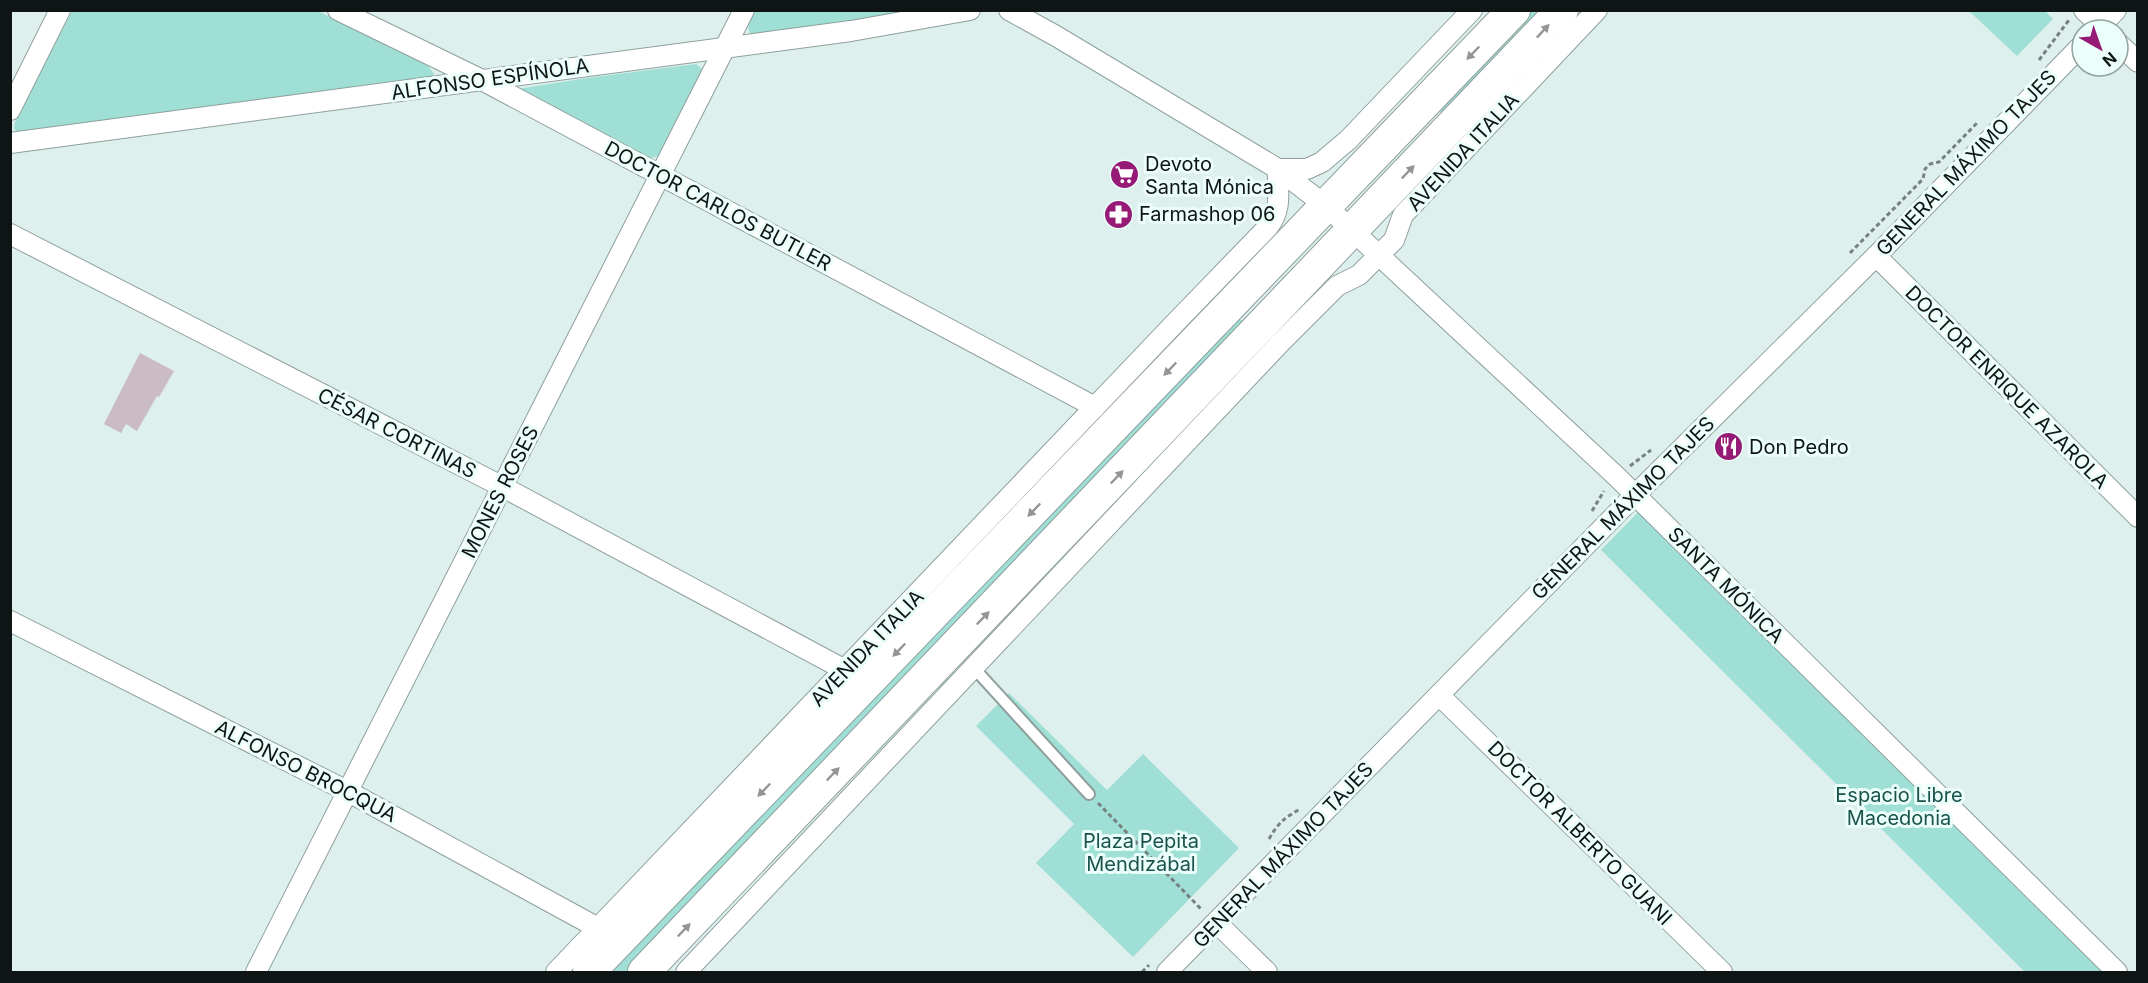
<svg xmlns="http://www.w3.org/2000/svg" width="2148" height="983" font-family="Inter,sans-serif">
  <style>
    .green { fill: #a0dfd5 }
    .building { fill: #cabbc4 }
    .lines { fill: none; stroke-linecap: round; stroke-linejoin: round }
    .lane-casing { stroke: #8e9f9c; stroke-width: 14 }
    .street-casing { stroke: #8e9f9c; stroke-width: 22 }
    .primary-casing { stroke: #8e9f9c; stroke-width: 34 }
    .path { stroke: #768280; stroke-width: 3; stroke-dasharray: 4.5 3; stroke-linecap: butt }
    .lane { stroke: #fff; stroke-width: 10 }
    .street { stroke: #fff; stroke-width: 20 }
    .primary { stroke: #fff; stroke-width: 32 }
    .oneway { fill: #939695 }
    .labels { text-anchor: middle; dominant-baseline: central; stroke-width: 6; stroke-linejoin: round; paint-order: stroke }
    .street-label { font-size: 20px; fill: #0f1514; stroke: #ebfefa }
    .poi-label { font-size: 20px; fill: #0f1514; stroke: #ebfefa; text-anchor: start }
    .park-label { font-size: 20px; fill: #1a534c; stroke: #ebfefa }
  </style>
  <rect width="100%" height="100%" fill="#def0ed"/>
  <g class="green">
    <path d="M 72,11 L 318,11 L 428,66 L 434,74 L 433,80 L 17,133 L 14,128 L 15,122 Z"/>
    <path d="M 753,11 L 937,11 L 754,37 C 744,30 749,20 753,11 Z"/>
    <path d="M 1529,11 L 1551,11 L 1447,116 L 1441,113 L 1439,109 L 1443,101 Z"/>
    <path d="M 1969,11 L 2045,11 L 2053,19 L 2017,56 Z"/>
    <path d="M 696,64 L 705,71 L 662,155 L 651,158 L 517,89 L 587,78 Z"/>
    <path d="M 1237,318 L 1245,322 L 631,972 L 608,972 Z"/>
    <path d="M 1640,510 L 2105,972 L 2023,972 L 2024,971 L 1601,550 Z"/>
    <path d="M 1009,693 L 1107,790 L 1143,754 L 1239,848 L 1133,957 L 1036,863 L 1074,824 L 976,726 Z"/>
  </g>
  <path class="building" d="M 140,353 L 174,371 L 159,397 L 157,396 L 137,431 L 126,424 L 121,433 L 104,424 Z"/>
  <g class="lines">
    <defs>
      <path id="lane" d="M 973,667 L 1089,794"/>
      <g id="street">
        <path d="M 338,10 L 482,80 L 1095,407"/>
        <path d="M 1009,10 L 1056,36 L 1278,169 L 1326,206 L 1616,476 L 2117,972"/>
        <path d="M 2084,10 L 2105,30"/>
        <path d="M 2097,30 L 2116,10"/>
        <path d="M 2118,43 L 2138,62"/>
        <path d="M 10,110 L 60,10"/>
        <path d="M 10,143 L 851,31 L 970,10"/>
        <path d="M 1278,169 L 1307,169 L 1322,162 L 1348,140 L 1472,10"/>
        <path d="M 10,234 L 503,487 L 845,670"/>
        <path d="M 1876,256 L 2138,517"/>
        <path d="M 10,621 L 347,791 L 598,928"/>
        <path d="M 1439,695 L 1722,972"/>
        <path d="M 1217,923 L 1267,972"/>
        <path d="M 256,972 L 744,10"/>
        <path d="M 556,972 L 1176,322 L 1268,227 C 1283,208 1277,191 1278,169"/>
        <path d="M 686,972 L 1281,342 L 1337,286 L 1359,275 L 1394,240 L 1403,215 L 1597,10"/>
        <path d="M 1167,972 L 1635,495 L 1876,256 L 2082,45"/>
      </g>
      <g id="primary">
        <path d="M 589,972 L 1514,10"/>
        <path d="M 644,972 L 1562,10"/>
      </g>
    </defs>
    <use href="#lane" class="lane-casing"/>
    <use href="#street" class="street-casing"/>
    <use href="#primary" class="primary-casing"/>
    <g class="path">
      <path d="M 2039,60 L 2069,20"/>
      <path d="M 1850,253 L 1923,179 L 1925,169 L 1930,164 L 1939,162 L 1977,123"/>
      <path d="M 1630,466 L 1651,450"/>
      <path d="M 1592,511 L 1604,491"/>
      <path d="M 1098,803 L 1202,910"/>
      <path d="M 1269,839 C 1279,822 1283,819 1300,809"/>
      <path d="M 1142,972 L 1149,965"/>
    </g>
    <use href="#lane" class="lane"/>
    <use href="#street" class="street"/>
    <use href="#primary" class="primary"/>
  </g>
  <defs><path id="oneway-solid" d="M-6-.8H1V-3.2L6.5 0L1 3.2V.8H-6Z" transform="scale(1.5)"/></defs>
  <g class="oneway">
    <use href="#oneway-solid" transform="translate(1543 31) rotate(-47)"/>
    <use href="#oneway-solid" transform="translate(1473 53) rotate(134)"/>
    <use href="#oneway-solid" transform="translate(1408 172) rotate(-46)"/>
    <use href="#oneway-solid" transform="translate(1170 369) rotate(134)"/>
    <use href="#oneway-solid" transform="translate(1117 477) rotate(-46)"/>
    <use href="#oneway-solid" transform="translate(1034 510) rotate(134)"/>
    <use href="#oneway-solid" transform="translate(983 618) rotate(-46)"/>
    <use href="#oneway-solid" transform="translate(899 650) rotate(134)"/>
    <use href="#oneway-solid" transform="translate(833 774) rotate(-46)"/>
    <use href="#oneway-solid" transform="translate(764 790) rotate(134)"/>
    <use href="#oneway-solid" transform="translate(684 930) rotate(-46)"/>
  </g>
  <defs>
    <symbol id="supermarket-disc" viewBox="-11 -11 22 22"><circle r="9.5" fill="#951b76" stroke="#ebfefa"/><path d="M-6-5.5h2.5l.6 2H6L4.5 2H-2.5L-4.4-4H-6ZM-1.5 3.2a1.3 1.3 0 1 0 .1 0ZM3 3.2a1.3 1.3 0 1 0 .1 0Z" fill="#fff"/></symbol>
    <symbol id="pharmacy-disc" viewBox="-11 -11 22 22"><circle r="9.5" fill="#951b76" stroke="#ebfefa"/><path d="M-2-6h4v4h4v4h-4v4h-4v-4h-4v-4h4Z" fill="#fff"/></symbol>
    <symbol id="restaurant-disc" viewBox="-11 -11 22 22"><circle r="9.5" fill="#951b76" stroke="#ebfefa"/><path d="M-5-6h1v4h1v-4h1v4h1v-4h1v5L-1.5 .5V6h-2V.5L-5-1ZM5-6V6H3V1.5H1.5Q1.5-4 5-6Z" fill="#fff"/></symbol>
  </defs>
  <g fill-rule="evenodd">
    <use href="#supermarket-disc" x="1108" y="158" width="33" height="33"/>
    <use href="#pharmacy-disc" x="1102" y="198" width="33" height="33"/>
    <use href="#restaurant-disc" x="1712" y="430" width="33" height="33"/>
  </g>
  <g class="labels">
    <g class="street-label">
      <text transform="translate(490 79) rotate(-8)">ALFONSO ESPÍNOLA</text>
      <text transform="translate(1463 152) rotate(-47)">AVENIDA ITALIA</text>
      <text transform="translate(1966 163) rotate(-46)">GENERAL MÁXIMO TAJES</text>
      <text transform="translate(718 206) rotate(28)">DOCTOR CARLOS BUTLER</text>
      <text transform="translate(2007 387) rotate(45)">DOCTOR ENRIQUE AZAROLA</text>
      <text transform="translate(397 433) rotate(27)">CÉSAR CORTINAS</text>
      <text transform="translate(500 492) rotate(-63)">MONES ROSES</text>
      <text transform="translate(1623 508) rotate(-45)">GENERAL MÁXIMO TAJES</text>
      <text transform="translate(1726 585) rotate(45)">SANTA MÓNICA</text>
      <text transform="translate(867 648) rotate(-46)">AVENIDA ITALIA</text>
      <text transform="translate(306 771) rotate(27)">ALFONSO BROCQUA</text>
      <text transform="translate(1580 833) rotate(45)">DOCTOR ALBERTO GUANI</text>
      <text transform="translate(1283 855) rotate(-46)">GENERAL MÁXIMO TAJES</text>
    </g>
    <g class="poi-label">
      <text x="1145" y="164">Devoto<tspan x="1145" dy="23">Santa Mónica</tspan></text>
      <text x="1139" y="214">Farmashop 06</text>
      <text x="1749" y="447">Don Pedro</text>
    </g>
    <g class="park-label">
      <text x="1899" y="795">Espacio Libre<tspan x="1899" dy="23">Macedonia</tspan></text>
      <text x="1141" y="841">Plaza Pepita<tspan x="1141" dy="23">Mendizábal</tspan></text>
    </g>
  </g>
  <rect width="2148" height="983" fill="none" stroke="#0f1514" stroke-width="24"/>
  <g transform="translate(2100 48) rotate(140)"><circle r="28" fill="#ebfefa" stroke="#93a19e" stroke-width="1.5"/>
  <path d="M0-4.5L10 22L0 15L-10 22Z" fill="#951b76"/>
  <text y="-9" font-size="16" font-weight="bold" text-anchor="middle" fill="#0f1514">N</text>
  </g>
</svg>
